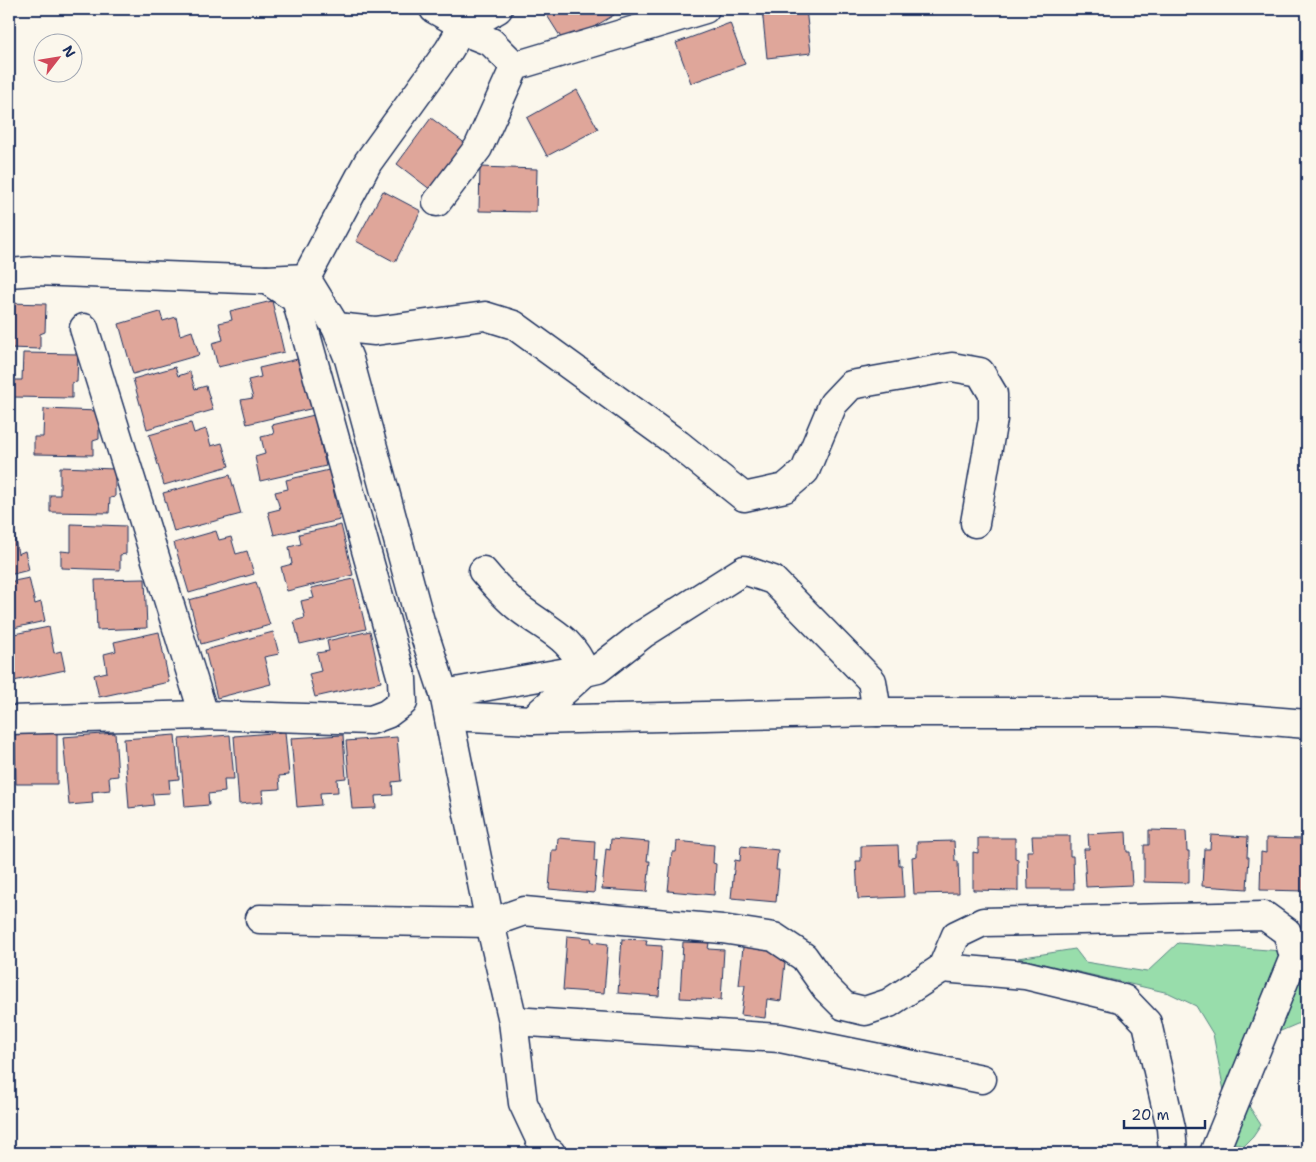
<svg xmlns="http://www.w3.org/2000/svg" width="1316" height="1162" font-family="'Shantell Sans',sans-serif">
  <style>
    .green { fill: #98ddab; stroke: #5a8684 }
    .building { fill: #dfa69a; stroke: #1b2f5e }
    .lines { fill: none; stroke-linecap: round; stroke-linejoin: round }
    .minor-casing { stroke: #1b2f5e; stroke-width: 31 }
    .minor { stroke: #fbf7ec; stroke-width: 28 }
  </style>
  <rect width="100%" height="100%" fill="#fbf7ec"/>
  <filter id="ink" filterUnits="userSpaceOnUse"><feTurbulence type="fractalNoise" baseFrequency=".02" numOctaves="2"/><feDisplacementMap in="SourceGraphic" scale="10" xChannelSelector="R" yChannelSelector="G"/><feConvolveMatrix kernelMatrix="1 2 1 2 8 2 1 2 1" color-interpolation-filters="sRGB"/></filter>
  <g filter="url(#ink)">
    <path class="green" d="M 1178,943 L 1307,953 L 1307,1009 L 1302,1022 L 1269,1036 L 1247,1103 L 1261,1125 L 1253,1137 L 1244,1146 L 1234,1143 L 1213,1034 L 1196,1006 L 1169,993 L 1018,958 L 1075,949 L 1085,962 L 1147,972 Z"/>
    <g class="building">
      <path d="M 543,9 L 610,9 L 614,15 L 565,44 Z"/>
      <path d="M 762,9 L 806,9 L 811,53 L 767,58 Z"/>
      <path d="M 730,23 L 745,64 L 691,83 L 676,43 Z"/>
      <path d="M 577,90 L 598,129 L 547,156 L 527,118 Z"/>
      <path d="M 431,118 L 466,144 L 431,190 L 397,164 Z"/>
      <path d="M 480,167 L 537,169 L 536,212 L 479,211 Z"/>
      <path d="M 383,191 L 421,211 L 395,262 L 356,241 Z"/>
      <path d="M 272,301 L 284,352 L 218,367 L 212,343 L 223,340 L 219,323 L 232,320 L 230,311 Z"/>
      <path d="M 9,303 L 46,304 L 45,332 L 40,334 L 40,349 L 9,348 Z"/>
      <path d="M 160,312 L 163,321 L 176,317 L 180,335 L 192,331 L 199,355 L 133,374 L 119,324 Z"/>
      <path d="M 23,353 L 78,354 L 77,382 L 72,383 L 72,398 L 12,397 L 13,380 L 22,380 Z"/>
      <path d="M 302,358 L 314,408 L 247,424 L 241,400 L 253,398 L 248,380 L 261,377 L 259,368 Z"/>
      <path d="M 175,367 L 178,376 L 190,372 L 195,389 L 206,386 L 213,410 L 147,429 L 133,379 Z"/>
      <path d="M 44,409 L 99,411 L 99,439 L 93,441 L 93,455 L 34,454 L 34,437 L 43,437 Z"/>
      <path d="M 314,415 L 326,466 L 260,481 L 255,457 L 265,454 L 261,437 L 274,434 L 272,425 Z"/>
      <path d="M 191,423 L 194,433 L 206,429 L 211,446 L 222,443 L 229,466 L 164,485 L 149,435 Z"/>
      <path d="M 60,467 L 115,469 L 115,497 L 110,498 L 109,513 L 50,512 L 50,495 L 60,495 Z"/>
      <path d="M 329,470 L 340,520 L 274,535 L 268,512 L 280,509 L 275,492 L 288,489 L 286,480 Z"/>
      <path d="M 230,475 L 241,514 L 174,532 L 163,493 Z"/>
      <path d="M 71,524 L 126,526 L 126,554 L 120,555 L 120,570 L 61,568 L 61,551 L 71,552 Z"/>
      <path d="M 341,525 L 353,575 L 287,591 L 281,567 L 292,564 L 289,547 L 301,544 L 299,534 Z"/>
      <path d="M 9,528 L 13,528 L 18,554 L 25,551 L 29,570 L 9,575 Z"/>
      <path d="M 216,531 L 219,540 L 231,537 L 236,554 L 247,551 L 254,574 L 189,593 L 174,543 Z"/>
      <path d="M 29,578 L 35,604 L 41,602 L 45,621 L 9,629 L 9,582 Z"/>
      <path d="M 145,579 L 147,628 L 97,630 L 95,580 Z"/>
      <path d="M 354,579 L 366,629 L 300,644 L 294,621 L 305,618 L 301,601 L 314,598 L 311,588 Z"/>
      <path d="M 256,582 L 270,625 L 201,644 L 189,600 Z"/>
      <path d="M 49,627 L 54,653 L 61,651 L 65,670 L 9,682 L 9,635 Z"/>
      <path d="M 370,631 L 381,682 L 315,697 L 309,674 L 321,671 L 317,653 L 329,651 L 327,641 Z"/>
      <path d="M 159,632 L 169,682 L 99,697 L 94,675 L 107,672 L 104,654 L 116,651 L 114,642 Z"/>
      <path d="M 273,632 L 279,654 L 264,657 L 271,684 L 217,698 L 205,650 Z"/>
      <path d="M 15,732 L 57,732 L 57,784 L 16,784 Z"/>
      <path d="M 285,732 L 289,775 L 279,776 L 280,789 L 262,790 L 263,802 L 239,804 L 234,736 Z"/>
      <path d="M 115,733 L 118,776 L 109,777 L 110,790 L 92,792 L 93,803 L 69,805 L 63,737 Z"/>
      <path d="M 175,735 L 179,779 L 169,780 L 170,793 L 152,794 L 154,805 L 129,808 L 124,739 Z"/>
      <path d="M 230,735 L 234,779 L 224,779 L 225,792 L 208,794 L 209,805 L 185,807 L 179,739 Z"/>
      <path d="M 343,735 L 346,778 L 337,779 L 338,792 L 320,793 L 321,805 L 297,807 L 291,738 Z"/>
      <path d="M 397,737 L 401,781 L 392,782 L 393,795 L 375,796 L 376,808 L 352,809 L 346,741 Z"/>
      <path d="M 1149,830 L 1186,831 L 1187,851 L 1189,851 L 1189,883 L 1144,882 L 1144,845 L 1149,845 Z"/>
      <path d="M 1126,832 L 1127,852 L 1130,852 L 1132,885 L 1086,887 L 1084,849 L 1089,849 L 1088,834 Z"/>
      <path d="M 1211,835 L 1248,837 L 1247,857 L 1249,857 L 1247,889 L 1202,886 L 1204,849 L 1210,849 Z"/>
      <path d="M 1032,836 L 1070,836 L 1070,856 L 1073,856 L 1074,889 L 1028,889 L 1027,851 L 1033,851 Z"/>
      <path d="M 558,838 L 595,841 L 594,861 L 597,861 L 594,893 L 549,889 L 552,850 L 557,850 Z"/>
      <path d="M 978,838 L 1015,838 L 1015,858 L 1018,859 L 1018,891 L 973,890 L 973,852 L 978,853 Z"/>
      <path d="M 1266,838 L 1303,839 L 1303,859 L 1306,859 L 1306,891 L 1260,890 L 1261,852 L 1266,853 Z"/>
      <path d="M 611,839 L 649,842 L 647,861 L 650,861 L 647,892 L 602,889 L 606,849 L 610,850 Z"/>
      <path d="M 677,841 L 714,845 L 713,863 L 716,864 L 714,895 L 668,891 L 672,852 L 676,852 Z"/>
      <path d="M 954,841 L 955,861 L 958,861 L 959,893 L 914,894 L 912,857 L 917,856 L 917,842 Z"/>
      <path d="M 898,845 L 899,865 L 902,865 L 904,897 L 858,899 L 856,861 L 861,861 L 861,846 Z"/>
      <path d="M 741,846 L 778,850 L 776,870 L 779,870 L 776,902 L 731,898 L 735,860 L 740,861 Z"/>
      <path d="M 567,936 L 591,938 L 592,942 L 608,944 L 604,993 L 563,990 Z"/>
      <path d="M 622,939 L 647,940 L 646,945 L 662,946 L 659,996 L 618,993 Z"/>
      <path d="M 683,942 L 709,943 L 708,949 L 724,950 L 721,1000 L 680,998 Z"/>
      <path d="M 743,947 L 786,952 L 781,1001 L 767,999 L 765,1018 L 741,1015 L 745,985 L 739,985 Z"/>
    </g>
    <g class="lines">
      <defs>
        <g id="minor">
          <path d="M 434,9 L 457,22 L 461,30 L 491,42 L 515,66"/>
          <path d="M 437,202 L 478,148 L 515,66 L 705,9"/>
          <path d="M 9,273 L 35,271 L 267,280 L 306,278 L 368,162 L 449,50 L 461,30 L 498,9"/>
          <path d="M 306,278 L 336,327 L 349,359 L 420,621 L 444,694 L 490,923 L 513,1021 L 523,1103 L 545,1150 L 551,1153"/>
          <path d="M 336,327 L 375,331 L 485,316 L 514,325 L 678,444 L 744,497 L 785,488 L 805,471 L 833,404 L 851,385 L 952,367 L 980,372 L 993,394 L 993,419 L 975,523"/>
          <path d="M 84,328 L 204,715"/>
          <path d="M 483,571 C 494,584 505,597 519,608 C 547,630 571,636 585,672"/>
          <path d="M 444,694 L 567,672 L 585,672 L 598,669 L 643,634 L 744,570 L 773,580 L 872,681 L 877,712"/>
          <path d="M 450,716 L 532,720 L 877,712 L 1159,712 L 1307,724"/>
          <path d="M 9,720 L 204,715 L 371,720 L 387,714 L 403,702 L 402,679 L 296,299 L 267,280"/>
          <path d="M 532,720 L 585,672"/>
          <path d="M 260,919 L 490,923 L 524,911 L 722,929 L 774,937 L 804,957 L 826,988 L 844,1006 L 865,1011 L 889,1003 L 942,968 L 956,935 L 983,922 L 1265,916 L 1287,932 L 1294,957 L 1214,1153"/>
          <path d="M 942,968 L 1025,975 L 1124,999 L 1147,1023 L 1171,1128 L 1173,1153"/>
          <path d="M 513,1021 L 780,1038 L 982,1079"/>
        </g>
      </defs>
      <use href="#minor" class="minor-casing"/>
      <use href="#minor" class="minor"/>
    </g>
  </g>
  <rect width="1316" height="1162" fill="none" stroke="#fbf7ec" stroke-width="30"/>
  <rect x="15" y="15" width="1286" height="1132" fill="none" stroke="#1b2f5e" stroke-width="2" filter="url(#ink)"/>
  <g transform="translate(58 58) rotate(59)"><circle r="24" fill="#fbf7ec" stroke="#a1a7b3"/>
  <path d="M0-4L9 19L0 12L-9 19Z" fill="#d1495b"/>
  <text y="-8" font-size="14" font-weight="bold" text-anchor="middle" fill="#1b2f5e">N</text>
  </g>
  <path d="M1124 1120v8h81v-8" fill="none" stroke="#1b2f5e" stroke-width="2.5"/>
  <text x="1131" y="1120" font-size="15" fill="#1b2f5e" stroke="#fbf7ec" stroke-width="4" paint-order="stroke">20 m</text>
</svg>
